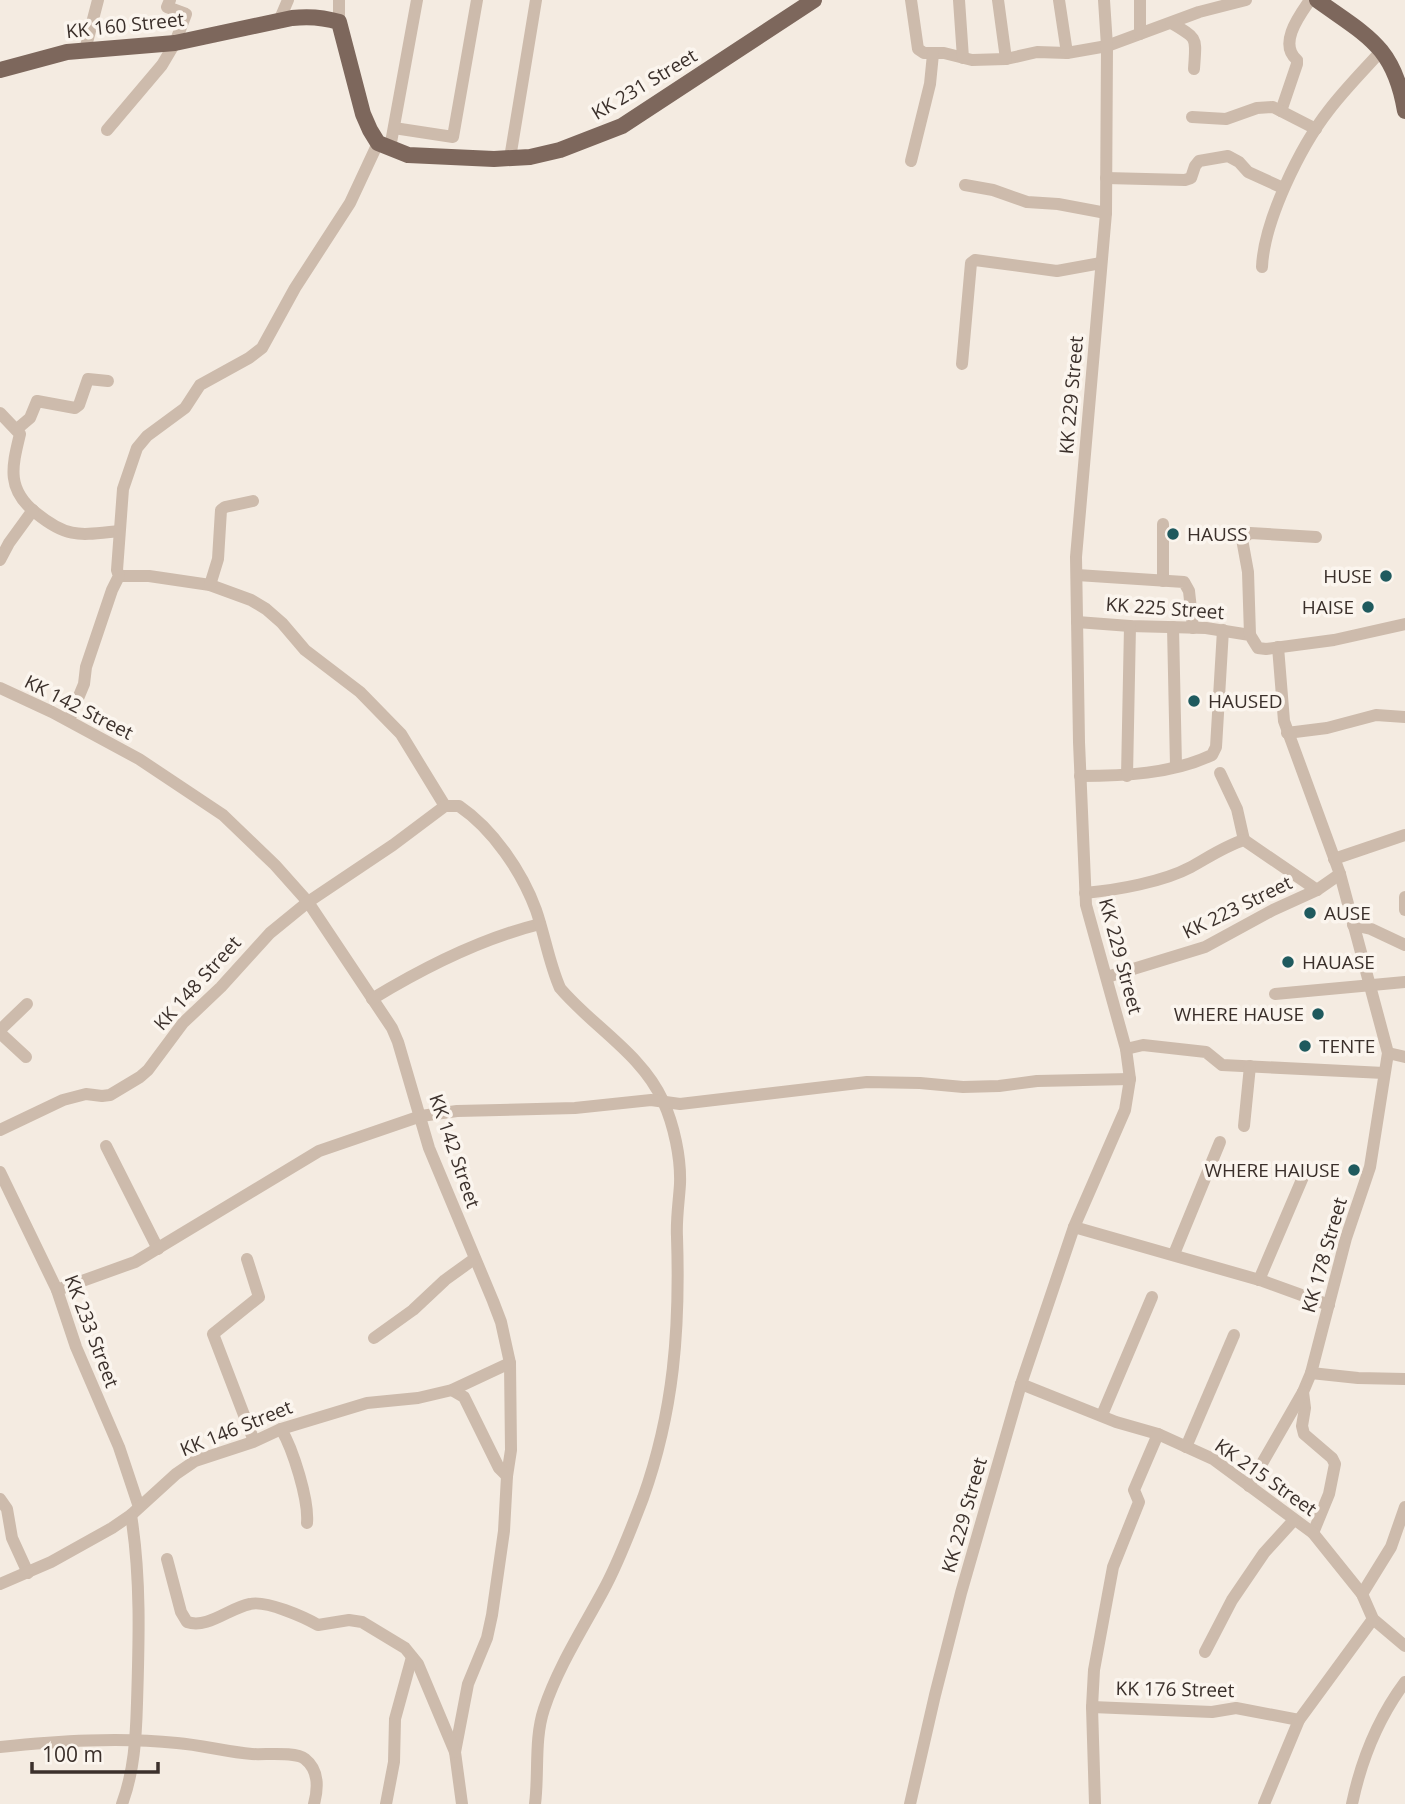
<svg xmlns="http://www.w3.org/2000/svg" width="1405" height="1804" font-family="'Open Sans',sans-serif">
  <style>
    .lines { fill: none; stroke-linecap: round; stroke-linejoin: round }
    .minor { stroke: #cdbbac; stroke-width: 12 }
    .major { stroke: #7d675c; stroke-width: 16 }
    .poi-dot { fill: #1f5a5e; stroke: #fbf5ee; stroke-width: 2.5 }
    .labels { text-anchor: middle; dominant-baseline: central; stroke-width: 7; stroke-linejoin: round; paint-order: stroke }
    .street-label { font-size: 19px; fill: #3b302b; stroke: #fbf5ee }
    .poi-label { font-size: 19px; fill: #3b302b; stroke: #fbf5ee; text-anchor: start }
  </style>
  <rect width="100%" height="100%" fill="#f4ebe1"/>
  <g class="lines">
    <g class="minor">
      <path d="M 911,0 L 918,49 L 924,53 L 944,53 L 972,60 L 1006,59 L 1037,52 L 1067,53 L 1107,46 L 1199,12 L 1246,0"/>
      <path d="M 959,0 L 963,58"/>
      <path d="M 998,0 L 1006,59"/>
      <path d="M 1059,0 L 1067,53"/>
      <path d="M 1140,0 L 1140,34"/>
      <path d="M 279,21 L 288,0"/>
      <path d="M 339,22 L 339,0"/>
      <path d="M 1171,23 C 1199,39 1196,37 1194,69"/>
      <path d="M 85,50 L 98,0"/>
      <path d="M 1281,111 L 1297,64 L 1297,60 C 1278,44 1299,16 1310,0"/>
      <path d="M 1192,117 L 1226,119 L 1257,108 L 1273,107 L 1316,129"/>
      <path d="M 394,128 L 453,137 L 477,0"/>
      <path d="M 107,130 L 162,65 L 175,43 L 186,14 L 167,7 L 170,0"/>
      <path d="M 390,148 L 417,0"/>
      <path d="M 510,158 L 536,0"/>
      <path d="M 911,161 L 930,84 L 933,54"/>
      <path d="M 1106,178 L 1185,180 L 1191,178 L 1195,166 L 1199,161 L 1228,156 L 1239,162 L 1248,172 L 1283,188"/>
      <path d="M 965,185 L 993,190 L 1027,202 L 1058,204 L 1106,213"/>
      <path d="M 1262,267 C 1264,221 1300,147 1329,110 C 1345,89 1364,70 1382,50"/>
      <path d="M 962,364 L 971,263 L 975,260 L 1057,271 L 1101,263"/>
      <path d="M 0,413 L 20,434 C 12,467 6,489 36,513 C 68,539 80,535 119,531"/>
      <path d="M 17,429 L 30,418 L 37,401 L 75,408 L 79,405 L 88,379 L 108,381"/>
      <path d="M 1163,524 L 1163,581"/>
      <path d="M 0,560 L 9,543 L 33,510"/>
      <path d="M 1077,575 L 1184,582 L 1189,591 L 1193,628"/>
      <path d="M 119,576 L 149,576 L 210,585 L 251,600 L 266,609 L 282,623 L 305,650 L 360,692 L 401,734 L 445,806"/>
      <path d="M 210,585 L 218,559 L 221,510 L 225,507 L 253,501"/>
      <path d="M 1077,622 L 1130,626 L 1206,628 L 1250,635 L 1258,648 L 1266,649 L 1334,640 L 1405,624"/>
      <path d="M 1173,627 L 1176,766"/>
      <path d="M 1250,635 L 1248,572 L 1242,539 L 1250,533 L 1316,537"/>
      <path d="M 1278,647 L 1284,721 L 1340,874 L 1388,1053 L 1370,1167 L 1346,1238 L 1311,1373 L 1303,1392 L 1305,1408 L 1302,1426 L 1304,1434 L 1332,1458 L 1335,1464 L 1329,1494 L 1313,1533"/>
      <path d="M 0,688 L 52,712 L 139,759 L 223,815 L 275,865 L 308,902 L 392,1028 L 398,1042 L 429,1148 L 493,1301 L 501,1322 L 510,1363 L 511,1450 L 507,1476 L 504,1531 L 492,1615 L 487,1638 L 468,1684 L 455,1752 L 462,1804"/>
      <path d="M 69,720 L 84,684 L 86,667 L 112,590 L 119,576 L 117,570 L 123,489 L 137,448 L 147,436 L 185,408 L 200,385 L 249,358 L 262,348 L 295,288 L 350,203 L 378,143"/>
      <path d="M 1287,733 L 1327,728 L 1376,715 L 1405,717"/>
      <path d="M 1220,773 L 1237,809 L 1244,840"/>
      <path d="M 1080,776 C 1123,776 1172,774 1212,755 L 1216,747 L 1223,630"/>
      <path d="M 1127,776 L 1130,626"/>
      <path d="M 1334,859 L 1405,835"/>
      <path d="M 1085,893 C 1117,890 1163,882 1191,867 C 1209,857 1225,846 1244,840 L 1317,890"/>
      <path d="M 1405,897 L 1405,910"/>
      <path d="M 1353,925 L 1371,929 L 1405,945"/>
      <path d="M 1107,977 L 1205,947 L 1273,910 L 1317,890 L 1340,874"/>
      <path d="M 1275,994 L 1405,982"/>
      <path d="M 372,999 C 423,968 483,938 540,924"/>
      <path d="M 0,1030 L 27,1004"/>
      <path d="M 0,1033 L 26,1057"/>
      <path d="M 1126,1049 L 1143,1045 L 1206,1052 L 1222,1065 L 1384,1073"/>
      <path d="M 1388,1053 L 1405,1057"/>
      <path d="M 1244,1126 L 1250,1066"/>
      <path d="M 0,1130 L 63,1100 L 86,1094 L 102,1096 L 110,1095 L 140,1077 L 148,1070 L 183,1023 L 221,987 L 270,933 L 308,902 L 393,845 L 445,806 L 459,806 C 493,829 522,872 536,910 C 545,936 549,963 560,988 C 592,1026 642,1054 663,1101 C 674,1125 681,1158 680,1184 C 679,1201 676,1219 677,1237 C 680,1329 674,1411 643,1498 C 631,1529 619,1562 603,1591 C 582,1630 558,1667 544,1709 C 534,1739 539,1773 535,1804"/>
      <path d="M 106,1146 L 158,1249"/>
      <path d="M 0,1172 L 57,1290 L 76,1347 L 119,1447 L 139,1507"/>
      <path d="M 1074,1227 L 1263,1281 L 1329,1305"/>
      <path d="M 1174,1254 L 1220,1142"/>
      <path d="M 247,1259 L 259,1297 L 213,1334 L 254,1441"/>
      <path d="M 1259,1280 L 1306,1170"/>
      <path d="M 57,1290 L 135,1262 L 319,1151 L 421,1116 L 457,1111 L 575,1108 L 651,1100 L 680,1104 L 867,1082 L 920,1083 L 963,1087 L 999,1086 L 1037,1081 L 1130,1079"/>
      <path d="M 374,1338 L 413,1310 L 445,1280 L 474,1259"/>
      <path d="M 1311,1373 L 1358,1378 L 1405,1379"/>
      <path d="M 1021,1384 L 1116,1422 L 1158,1434 L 1213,1459 L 1313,1533 L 1362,1594 L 1373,1619 L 1405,1646"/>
      <path d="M 452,1390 L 464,1397 L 499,1468 L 507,1476"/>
      <path d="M 1102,1415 L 1152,1297"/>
      <path d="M 281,1429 C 293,1449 309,1500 307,1523"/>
      <path d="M 1186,1447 L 1234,1335"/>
      <path d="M 1249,1486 L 1303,1392"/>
      <path d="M 0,1499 L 7,1509 L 12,1538 L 28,1573"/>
      <path d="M 167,1559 L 181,1612 L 187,1622 C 208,1629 229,1608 250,1604 C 266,1600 304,1617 318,1625 L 349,1620 L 362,1622 L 405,1648 L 418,1664 L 455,1752"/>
      <path d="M 0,1584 L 51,1562 L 112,1528 L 131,1515 L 176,1474 L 195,1461 L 253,1442 L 281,1429 L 367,1403 L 418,1398 L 452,1390 L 510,1363"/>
      <path d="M 1362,1594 L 1391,1547 L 1405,1507"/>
      <path d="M 1205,1652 L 1232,1600 L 1264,1553 L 1294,1520"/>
      <path d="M 1092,1707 L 1212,1712 L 1236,1708 L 1299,1720"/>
      <path d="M 0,1747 C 59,1741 118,1737 177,1743 C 202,1745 227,1752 252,1754 C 265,1755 295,1751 305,1759 C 319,1770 318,1789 314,1804"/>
      <path d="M 122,1804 C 134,1772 136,1738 137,1703 C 139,1640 141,1577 131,1515"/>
      <path d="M 386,1804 L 394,1762 L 395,1719 L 412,1657"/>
      <path d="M 910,1804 L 935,1695 L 961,1593 L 1021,1384 L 1074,1227 L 1125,1110 L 1130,1079 L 1126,1049 L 1086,905 L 1079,742 L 1076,557 L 1106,213 L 1107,46 L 1104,0"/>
      <path d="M 1095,1804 L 1092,1707 L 1094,1670 L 1113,1567 L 1139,1502 L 1134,1490 L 1158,1434"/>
      <path d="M 1264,1804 L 1299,1720 L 1373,1619"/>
      <path d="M 1352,1804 C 1361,1761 1379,1717 1405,1682"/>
    </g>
    <g class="major">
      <path d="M 1317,0 C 1367,36 1394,46 1405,111"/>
      <path d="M 0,70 L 67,52 L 175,43 L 292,18 C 309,16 323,17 339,22 L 363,114 L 370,130 L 378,143 L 408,155 L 494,159 L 530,157 L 560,150 L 622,126 L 814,0"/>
    </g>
  </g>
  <g class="poi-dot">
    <circle cx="1173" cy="534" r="7"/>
    <circle cx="1386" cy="576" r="7"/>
    <circle cx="1368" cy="607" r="7"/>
    <circle cx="1194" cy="701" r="7"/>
    <circle cx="1310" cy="913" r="7"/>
    <circle cx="1288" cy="962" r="7"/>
    <circle cx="1318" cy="1014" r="7"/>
    <circle cx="1305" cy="1046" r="7"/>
    <circle cx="1354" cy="1170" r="7"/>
  </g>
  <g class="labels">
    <g class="street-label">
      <text transform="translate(125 25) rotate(-6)">KK 160 Street</text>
      <text transform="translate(644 84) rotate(-31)">KK 231 Street</text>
      <text transform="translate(1071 395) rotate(-85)">KK 229 Street</text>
      <text transform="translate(1165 608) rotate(4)">KK 225 Street</text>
      <text transform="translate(79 707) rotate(27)">KK 142 Street</text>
      <text transform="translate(1237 907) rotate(-26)">KK 223 Street</text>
      <text transform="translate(1121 956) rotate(75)">KK 229 Street</text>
      <text transform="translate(197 983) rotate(-48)">KK 148 Street</text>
      <text transform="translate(455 1151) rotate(71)">KK 142 Street</text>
      <text transform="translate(1324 1255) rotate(-74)">KK 178 Street</text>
      <text transform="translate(92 1331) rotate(69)">KK 233 Street</text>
      <text transform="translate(236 1428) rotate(-22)">KK 146 Street</text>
      <text transform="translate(1266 1477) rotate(35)">KK 215 Street</text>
      <text transform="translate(964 1515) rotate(-74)">KK 229 Street</text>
      <text transform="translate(1175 1689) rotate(1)">KK 176 Street</text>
    </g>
    <g class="poi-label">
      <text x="1187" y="534">HAUSS</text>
      <text x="1372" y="576" text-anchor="end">HUSE</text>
      <text x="1354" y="607" text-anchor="end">HAISE</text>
      <text x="1208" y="701">HAUSED</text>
      <text x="1324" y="913">AUSE</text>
      <text x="1302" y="962">HAUASE</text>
      <text x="1304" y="1014" text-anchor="end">WHERE HAUSE</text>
      <text x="1319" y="1046">TENTE</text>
      <text x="1340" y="1170" text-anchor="end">WHERE HAIUSE</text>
    </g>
  </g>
  <path d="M32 1762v10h126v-10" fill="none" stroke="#3b302b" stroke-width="3.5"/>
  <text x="42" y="1762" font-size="21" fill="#3b302b" stroke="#fbf5ee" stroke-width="5" paint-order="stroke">100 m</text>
</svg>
